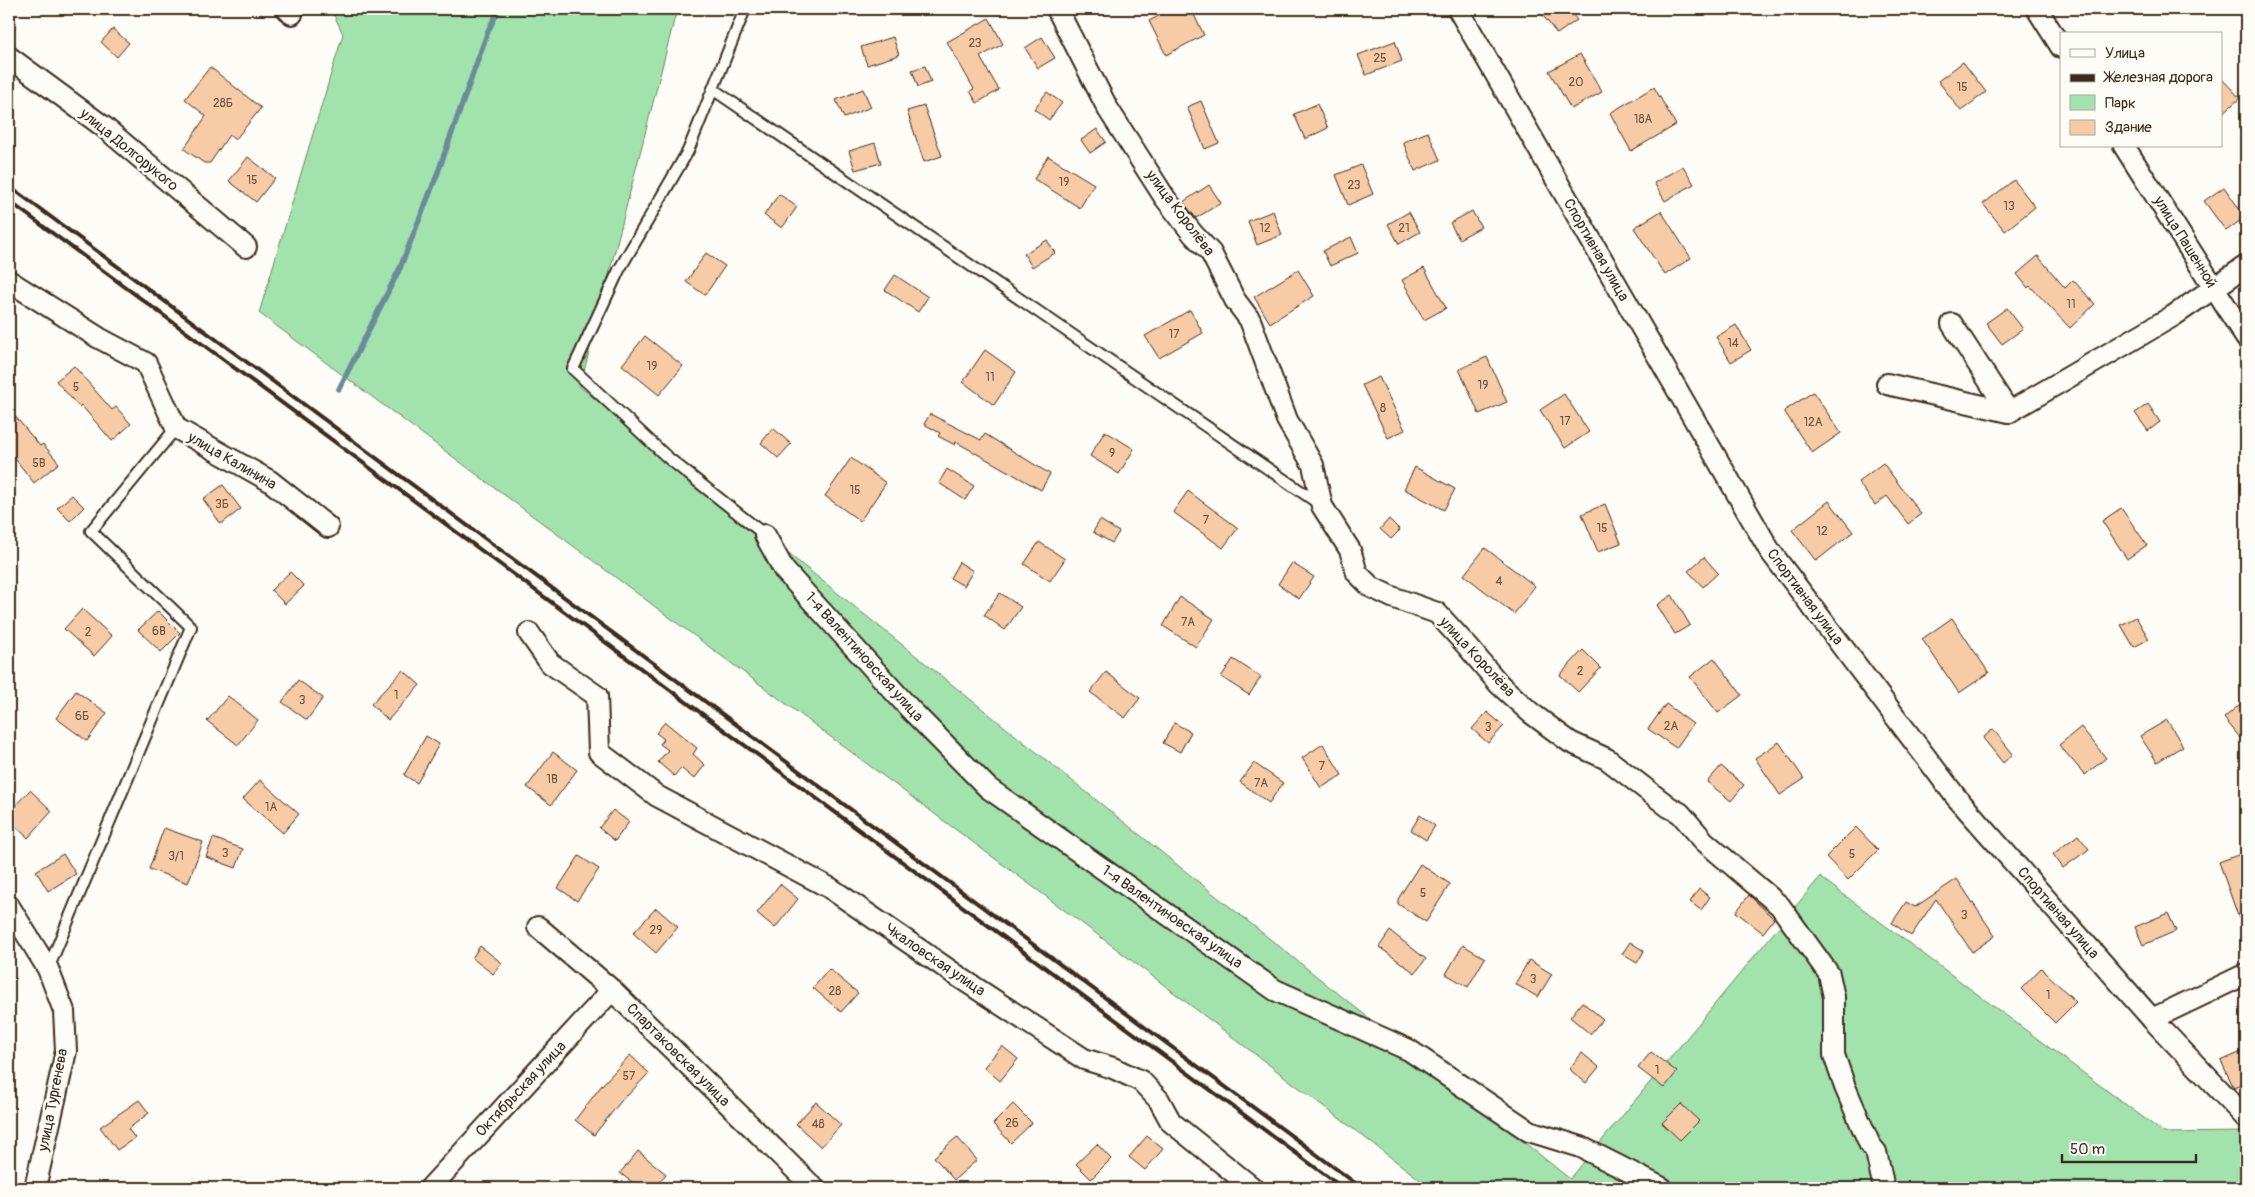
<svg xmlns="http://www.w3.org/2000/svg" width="2255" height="1197" font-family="Pangolin,sans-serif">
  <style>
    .green { fill: #a2e3ad; stroke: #6e8666 }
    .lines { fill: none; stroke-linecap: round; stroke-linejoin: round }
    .stream { stroke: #6b8c9a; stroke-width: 5.5 }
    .building { fill: #f8cba7; stroke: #3b2a1e }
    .service-casing { stroke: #3b2a1e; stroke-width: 14 }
    .minor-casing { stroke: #3b2a1e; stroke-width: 24 }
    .service { stroke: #fdfcf7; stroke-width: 10 }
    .minor { stroke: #fdfcf7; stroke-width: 20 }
    .rail { stroke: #3b2a1e; stroke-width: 4 }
    .labels { text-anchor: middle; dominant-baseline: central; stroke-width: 5; stroke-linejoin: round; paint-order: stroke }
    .number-label { font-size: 12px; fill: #6a5240 }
    .street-label { font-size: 15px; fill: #3b2a1e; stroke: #fdfcf7 }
  </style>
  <rect width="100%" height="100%" fill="#fdfcf7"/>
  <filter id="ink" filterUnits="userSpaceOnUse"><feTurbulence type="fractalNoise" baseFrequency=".02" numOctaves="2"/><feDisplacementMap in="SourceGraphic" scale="10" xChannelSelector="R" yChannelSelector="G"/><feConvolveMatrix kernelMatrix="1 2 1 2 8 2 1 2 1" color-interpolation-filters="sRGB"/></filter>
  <g filter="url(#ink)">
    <path class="green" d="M 331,9 L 677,9 L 580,387 L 1570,1179 L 1820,877 L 2164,1133 L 2246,1132 L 2246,1188 L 1431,1188 L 1110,944 L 259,313 L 343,34 Z"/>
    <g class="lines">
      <path class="stream" d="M 339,389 L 400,268 L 437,175 L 488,31 L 499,9"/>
    </g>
    <g class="building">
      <path d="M 1172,9 L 1191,9 L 1204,35 L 1166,55 L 1149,21 Z"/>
      <path d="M 1538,9 L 1568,9 L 1577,20 L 1557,34 Z"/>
      <path d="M 989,18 L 1003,44 L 980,57 L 999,90 L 977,103 L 970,91 L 974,89 L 947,42 Z"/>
      <path d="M 113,29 L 129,43 L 117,57 L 101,42 Z"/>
      <path d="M 893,37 L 899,55 L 867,65 L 861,47 Z"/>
      <path d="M 1042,37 L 1055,58 L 1038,68 L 1025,48 Z"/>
      <path d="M 1395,41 L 1402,61 L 1366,75 L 1358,55 Z"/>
      <path d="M 1580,54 L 1602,92 L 1571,109 L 1549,71 Z"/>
      <path d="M 1963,62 L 1986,92 L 1961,111 L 1938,81 Z"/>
      <path d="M 925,66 L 931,82 L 918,87 L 912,70 Z"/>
      <path d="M 210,67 L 261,108 L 235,140 L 229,135 L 210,163 L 204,163 L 184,149 L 206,116 L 185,99 Z"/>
      <path d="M 2221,78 L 2240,98 L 2221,115 Z"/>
      <path d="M 1654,87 L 1676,125 L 1631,151 L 1610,113 Z"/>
      <path d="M 863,89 L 871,107 L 844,118 L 836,100 Z"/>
      <path d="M 1047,92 L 1062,103 L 1049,120 L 1034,109 Z"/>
      <path d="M 1201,101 L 1219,143 L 1205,149 L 1187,107 Z"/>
      <path d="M 1317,104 L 1328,128 L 1305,139 L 1294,114 Z"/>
      <path d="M 924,106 L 942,156 L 924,162 L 907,111 Z"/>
      <path d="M 1097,129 L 1106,142 L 1090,153 L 1081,140 Z"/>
      <path d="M 1428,132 L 1440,160 L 1415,171 L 1403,142 Z"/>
      <path d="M 875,143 L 881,163 L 855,170 L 849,151 Z"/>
      <path d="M 1048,156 L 1094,184 L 1080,208 L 1034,179 Z"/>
      <path d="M 248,157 L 275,178 L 256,202 L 229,181 Z"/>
      <path d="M 1361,165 L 1373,194 L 1348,205 L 1336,175 Z"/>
      <path d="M 1683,166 L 1694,184 L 1665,201 L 1654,183 Z"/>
      <path d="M 2014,180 L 2035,207 L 2005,231 L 1983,204 Z"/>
      <path d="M 1209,185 L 1221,203 L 1196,218 L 1183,202 Z"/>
      <path d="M 2224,187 L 2245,217 L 2226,231 L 2204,201 Z"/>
      <path d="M 779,194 L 797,207 L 782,228 L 764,215 Z"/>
      <path d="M 1273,211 L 1282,235 L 1257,245 L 1248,221 Z"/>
      <path d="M 1472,211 L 1481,227 L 1459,239 L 1450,223 Z"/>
      <path d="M 1661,211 L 1691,258 L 1665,275 L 1634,228 Z"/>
      <path d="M 1409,212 L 1420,232 L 1399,244 L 1388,224 Z"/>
      <path d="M 1351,237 L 1358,253 L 1330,266 L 1323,251 Z"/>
      <path d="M 1047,240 L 1055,253 L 1032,267 L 1024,254 Z"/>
      <path d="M 706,253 L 725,266 L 705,295 L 686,282 Z"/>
      <path d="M 2038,256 L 2065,288 L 2073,280 L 2095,304 L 2070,328 L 2030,286 L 2028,288 L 2017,274 Z"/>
      <path d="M 1424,268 L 1446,308 L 1424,320 L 1402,280 Z"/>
      <path d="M 1298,270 L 1314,296 L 1270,323 L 1254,297 Z"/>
      <path d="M 895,275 L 928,297 L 918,312 L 885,290 Z"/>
      <path d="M 2007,308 L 2023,329 L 2002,344 L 1986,323 Z"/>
      <path d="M 1190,310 L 1203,333 L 1159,358 L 1145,336 Z"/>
      <path d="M 1736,325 L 1751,350 L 1731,362 L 1716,337 Z"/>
      <path d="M 645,336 L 683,366 L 659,395 L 622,365 Z"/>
      <path d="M 985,350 L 1016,372 L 994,405 L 963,382 Z"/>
      <path d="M 1487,357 L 1507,402 L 1479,414 L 1459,369 Z"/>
      <path d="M 74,366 L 112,410 L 116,407 L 131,424 L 112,441 L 81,405 L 79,407 L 56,381 Z"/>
      <path d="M 1379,377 L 1405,430 L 1388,438 L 1362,385 Z"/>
      <path d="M 1813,392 L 1841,433 L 1812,453 L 1784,411 Z"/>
      <path d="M 1564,394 L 1589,432 L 1565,448 L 1540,410 Z"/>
      <path d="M 2148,404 L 2160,422 L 2148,431 L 2135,413 Z"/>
      <path d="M 9,409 L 40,446 L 43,444 L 59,463 L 34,483 L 9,451 Z"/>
      <path d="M 930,414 L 981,440 L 985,434 L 1050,474 L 1041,490 L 956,442 L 955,445 L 938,436 L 940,433 L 924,424 Z"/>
      <path d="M 773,428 L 791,444 L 778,458 L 761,443 Z"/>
      <path d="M 1105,431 L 1134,449 L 1119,474 L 1090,456 Z"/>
      <path d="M 851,458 L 886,483 L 860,521 L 825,496 Z"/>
      <path d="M 1883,463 L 1921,514 L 1908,524 L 1887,496 L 1875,505 L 1858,482 Z"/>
      <path d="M 1415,467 L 1455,489 L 1444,510 L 1404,489 Z"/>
      <path d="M 947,469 L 974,486 L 965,500 L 939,483 Z"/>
      <path d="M 223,485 L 241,509 L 221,524 L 203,499 Z"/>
      <path d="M 1188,491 L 1238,528 L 1223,548 L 1173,512 Z"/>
      <path d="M 72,495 L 84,507 L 70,521 L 57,508 Z"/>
      <path d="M 1829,501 L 1853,532 L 1816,561 L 1792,530 Z"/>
      <path d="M 1605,504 L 1621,543 L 1598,552 L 1582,514 Z"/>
      <path d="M 2121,508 L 2147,545 L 2127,559 L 2102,521 Z"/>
      <path d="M 1389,519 L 1400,530 L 1391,539 L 1380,529 Z"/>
      <path d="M 1100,520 L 1119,532 L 1112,543 L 1093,532 Z"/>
      <path d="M 1039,542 L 1065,559 L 1050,581 L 1024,564 Z"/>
      <path d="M 1485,548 L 1535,586 L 1514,614 L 1464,575 Z"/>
      <path d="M 1704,557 L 1718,573 L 1703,587 L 1688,571 Z"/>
      <path d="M 959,562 L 973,571 L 964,586 L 950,578 Z"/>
      <path d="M 1292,563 L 1314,577 L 1299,599 L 1278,584 Z"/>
      <path d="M 290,572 L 304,586 L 285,604 L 271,590 Z"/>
      <path d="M 1000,593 L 1021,607 L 1005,630 L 984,615 Z"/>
      <path d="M 1672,595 L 1690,625 L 1675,634 L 1657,605 Z"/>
      <path d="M 1180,597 L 1214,619 L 1196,647 L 1163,626 Z"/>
      <path d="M 82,609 L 112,636 L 94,656 L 64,629 Z"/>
      <path d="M 158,611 L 180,633 L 161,652 L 138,630 Z"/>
      <path d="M 2136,617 L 2149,639 L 2134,647 L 2121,625 Z"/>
      <path d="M 1952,618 L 1989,673 L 1959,693 L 1922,639 Z"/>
      <path d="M 1583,650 L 1601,668 L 1578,692 L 1560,675 Z"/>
      <path d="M 1714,658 L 1742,695 L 1718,713 L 1690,677 Z"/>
      <path d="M 1233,659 L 1261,677 L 1249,695 L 1221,677 Z"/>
      <path d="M 403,670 L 420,685 L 388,720 L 371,704 Z"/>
      <path d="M 1106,672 L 1140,698 L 1125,718 L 1090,692 Z"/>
      <path d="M 298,680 L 323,698 L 307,720 L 282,702 Z"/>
      <path d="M 76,691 L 107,713 L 87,741 L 56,718 Z"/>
      <path d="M 228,696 L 258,720 L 238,745 L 207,721 Z"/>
      <path d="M 2246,699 L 2246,745 L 2224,718 Z"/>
      <path d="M 1666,704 L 1693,724 L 1676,748 L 1648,729 Z"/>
      <path d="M 1487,712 L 1504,726 L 1488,743 L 1472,729 Z"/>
      <path d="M 2167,720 L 2183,746 L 2157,762 L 2140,736 Z"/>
      <path d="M 665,722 L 697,748 L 693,754 L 705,765 L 694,779 L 681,768 L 674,776 L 658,762 L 668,750 L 660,744 L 664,739 L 656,733 Z"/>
      <path d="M 1174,723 L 1191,732 L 1180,752 L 1163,743 Z"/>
      <path d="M 2081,727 L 2106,758 L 2085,775 L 2059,745 Z"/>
      <path d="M 1993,729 L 2013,754 L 2003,763 L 1983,738 Z"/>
      <path d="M 426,736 L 439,744 L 417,783 L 404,775 Z"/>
      <path d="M 1779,742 L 1804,779 L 1780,795 L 1755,758 Z"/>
      <path d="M 1323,744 L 1342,775 L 1321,788 L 1302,758 Z"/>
      <path d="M 553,752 L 577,770 L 551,805 L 527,787 Z"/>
      <path d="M 1254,763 L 1283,783 L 1269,803 L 1240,782 Z"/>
      <path d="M 1721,766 L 1744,785 L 1731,801 L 1707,782 Z"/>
      <path d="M 260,780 L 299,814 L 283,833 L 243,799 Z"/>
      <path d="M 30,790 L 52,811 L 28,838 L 9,820 L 9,812 Z"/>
      <path d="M 613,810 L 629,822 L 615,841 L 599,828 Z"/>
      <path d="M 1420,815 L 1435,826 L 1426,840 L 1411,830 Z"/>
      <path d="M 1856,827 L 1878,850 L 1848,880 L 1826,857 Z"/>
      <path d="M 164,828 L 203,842 L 188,883 L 149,869 Z"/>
      <path d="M 2078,835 L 2089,849 L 2063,868 L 2053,854 Z"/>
      <path d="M 213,838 L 243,849 L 236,868 L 206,857 Z"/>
      <path d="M 2246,852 L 2246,933 L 2244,933 L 2219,862 Z"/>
      <path d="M 63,854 L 76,874 L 48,891 L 36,871 Z"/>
      <path d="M 579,856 L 599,869 L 577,901 L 558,888 Z"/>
      <path d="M 1420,864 L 1450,884 L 1426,922 L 1398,904 L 1398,899 Z"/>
      <path d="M 1957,879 L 1995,936 L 1972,952 L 1936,899 L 1911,936 L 1892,923 L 1906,902 L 1915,907 Z"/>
      <path d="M 780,884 L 798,899 L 775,928 L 757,913 Z"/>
      <path d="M 1699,889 L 1710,897 L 1701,910 L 1690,902 Z"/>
      <path d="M 1749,895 L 1774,919 L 1763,933 L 1736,912 Z"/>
      <path d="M 656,908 L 678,927 L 656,953 L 633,933 Z"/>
      <path d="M 2168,913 L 2176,931 L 2143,945 L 2135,927 Z"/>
      <path d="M 1390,931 L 1426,959 L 1415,973 L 1379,947 Z"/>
      <path d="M 1630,942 L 1644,951 L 1637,963 L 1622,954 Z"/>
      <path d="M 1463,945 L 1485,958 L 1468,987 L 1446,974 Z"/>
      <path d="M 480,946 L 502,963 L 493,974 L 472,958 Z"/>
      <path d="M 1529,960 L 1552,974 L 1538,997 L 1515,984 Z"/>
      <path d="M 2041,968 L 2076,1002 L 2055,1023 L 2021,989 Z"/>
      <path d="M 829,969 L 858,993 L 841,1012 L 813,988 Z"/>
      <path d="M 1582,1002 L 1603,1019 L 1590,1034 L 1570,1017 Z"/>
      <path d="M 1002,1046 L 1018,1059 L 1000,1081 L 984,1067 Z"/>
      <path d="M 2246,1050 L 2246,1083 L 2234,1088 L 2221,1061 Z"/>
      <path d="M 1651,1052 L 1677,1072 L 1664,1088 L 1638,1068 Z"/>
      <path d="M 1582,1053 L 1599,1067 L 1586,1083 L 1569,1069 Z"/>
      <path d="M 630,1055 L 649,1073 L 627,1096 L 626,1095 L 594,1135 L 575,1120 L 602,1085 Z"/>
      <path d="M 139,1100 L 149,1113 L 128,1129 L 135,1138 L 117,1150 L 100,1127 Z"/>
      <path d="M 816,1102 L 841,1125 L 821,1147 L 796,1124 Z"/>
      <path d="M 1013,1104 L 1032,1123 L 1011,1143 L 993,1124 Z"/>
      <path d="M 1681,1104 L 1699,1121 L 1680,1140 L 1662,1123 Z"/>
      <path d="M 1147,1136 L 1163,1149 L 1145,1170 L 1129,1157 Z"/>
      <path d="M 957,1137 L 977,1160 L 954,1180 L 934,1157 Z"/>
      <path d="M 1097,1144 L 1111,1159 L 1091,1179 L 1076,1164 Z"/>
      <path d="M 638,1151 L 666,1174 L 654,1188 L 640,1188 L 620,1173 Z"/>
    </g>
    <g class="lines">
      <defs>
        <g id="service">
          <path d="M 745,9 L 688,151 L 619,270 L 573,369 L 667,457 L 765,535"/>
          <path d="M 714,90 L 1321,505"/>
          <path d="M 48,969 L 191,627 L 91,531 L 176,428"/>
        </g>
        <g id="minor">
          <path d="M 287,9 L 292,14"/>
          <path d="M 1057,9 L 1108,109 L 1165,198 L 1193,234 L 1211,253 L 1235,300 L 1250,320 L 1287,420 L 1313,465 L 1322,506 L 1350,550 L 1357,573 L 1371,587 L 1392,597 L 1437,613 L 1468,647 L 1499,684 L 1531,713 L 1570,742 L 1607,759 L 1669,807 L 1680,813 L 1704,841 L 1780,906 L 1829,974 L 1834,997 L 1834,1055 L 1845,1087 L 1870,1145 L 1876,1152 L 1884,1188"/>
          <path d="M 1458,9 L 1770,551 L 1956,797 L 2152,1019 L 2246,1118"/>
          <path d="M 2037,9 L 2061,47"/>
          <path d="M 9,57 L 104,127 L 246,247"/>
          <path d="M 2124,146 L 2246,338"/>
          <path d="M 9,281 L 99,338 L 146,363 L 176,428 L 270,481 L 328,527"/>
          <path d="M 1952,324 L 2009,412 L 2173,316 L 2246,266"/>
          <path d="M 1887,384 L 2009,412"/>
          <path d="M 765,535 L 784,570 L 910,709 L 988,788 L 1275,990 L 1409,1050 L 1529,1131 L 1581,1147 L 1662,1188"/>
          <path d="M 529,633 L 550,663 L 597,696 L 599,752 L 657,796 L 830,888 L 962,979 L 1084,1059 L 1113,1068 L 1141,1081 L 1159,1100 L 1171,1122 L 1253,1188"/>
          <path d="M 9,906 L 48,969 L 64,1011 L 66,1051 L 35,1188"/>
          <path d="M 538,927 L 612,990 L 814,1188"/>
          <path d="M 2152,1019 L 2246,974"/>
          <path d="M 430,1188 L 612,990"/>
        </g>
      </defs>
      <use href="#service" class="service-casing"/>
      <use href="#minor" class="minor-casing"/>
      <use href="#service" class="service"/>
      <use href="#minor" class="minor"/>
      <g class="rail">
        <path d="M 9,186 L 1362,1188"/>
        <path d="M 9,201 L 1343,1188"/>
      </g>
    </g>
  </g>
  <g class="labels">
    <g class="number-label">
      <text x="975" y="43">23</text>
      <text x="1380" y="58">25</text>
      <text x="1576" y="82">20</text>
      <text x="1962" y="87">15</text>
      <text x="223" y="103">28Б</text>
      <text x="1643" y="119">18А</text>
      <text x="252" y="180">15</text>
      <text x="1064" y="182">19</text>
      <text x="1354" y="185">23</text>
      <text x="2009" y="206">13</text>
      <text x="1265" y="228">12</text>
      <text x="1404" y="228">21</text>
      <text x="2071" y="304">11</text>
      <text x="1174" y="334">17</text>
      <text x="1733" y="343">14</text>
      <text x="652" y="366">19</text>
      <text x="990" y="377">11</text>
      <text x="1483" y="385">19</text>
      <text x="76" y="387">5</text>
      <text x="1383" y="408">8</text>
      <text x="1565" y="421">17</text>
      <text x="1813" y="422">12А</text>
      <text x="1112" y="453">9</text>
      <text x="39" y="463">5В</text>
      <text x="855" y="490">15</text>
      <text x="222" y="504">3Б</text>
      <text x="1206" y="520">7</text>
      <text x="1602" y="528">15</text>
      <text x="1822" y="531">12</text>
      <text x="1499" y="581">4</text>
      <text x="1188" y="622">7А</text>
      <text x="159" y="631">6В</text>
      <text x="88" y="632">2</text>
      <text x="1580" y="671">2</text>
      <text x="396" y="695">1</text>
      <text x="302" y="700">3</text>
      <text x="82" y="716">6Б</text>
      <text x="1671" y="726">2А</text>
      <text x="1488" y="727">3</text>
      <text x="1322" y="766">7</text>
      <text x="552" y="779">1В</text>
      <text x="1261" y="783">7А</text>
      <text x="271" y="807">1А</text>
      <text x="225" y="853">3</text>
      <text x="1852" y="854">5</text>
      <text x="176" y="856">3/1</text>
      <text x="1423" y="893">5</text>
      <text x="1964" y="915">3</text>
      <text x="656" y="930">29</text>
      <text x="1533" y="979">3</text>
      <text x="835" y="991">28</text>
      <text x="2048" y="995">1</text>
      <text x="1657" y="1070">1</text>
      <text x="629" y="1076">57</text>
      <text x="1012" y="1123">26</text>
      <text x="818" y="1124">48</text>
    </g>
    <g class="street-label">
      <text transform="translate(129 150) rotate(39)">улица Долгорукого</text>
      <text transform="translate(1180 213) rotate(53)">улица Королёва</text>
      <text transform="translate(2185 242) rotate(58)">улица Пашенной</text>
      <text transform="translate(1596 250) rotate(60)">Спортивная улица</text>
      <text transform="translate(232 461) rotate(30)">улица Калинина</text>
      <text transform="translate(1805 597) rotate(53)">Спортивная улица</text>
      <text transform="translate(864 657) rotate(48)">1-я Валентиновская улица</text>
      <text transform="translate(1477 657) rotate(47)">улица Королёва</text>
      <text transform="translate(2058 913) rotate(49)">Спортивная улица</text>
      <text transform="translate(1172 917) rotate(35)">1-я Валентиновская улица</text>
      <text transform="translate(935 960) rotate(34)">Чкаловская улица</text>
      <text transform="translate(678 1055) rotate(45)">Спартаковская улица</text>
      <text transform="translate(521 1089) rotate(-47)">Октябрьская улица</text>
      <text transform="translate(53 1100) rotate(-79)">улица Тургенева</text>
    </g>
  </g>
  <rect width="2255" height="1197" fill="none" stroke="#fdfcf7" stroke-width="30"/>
  <rect x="15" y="15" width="2225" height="1167" fill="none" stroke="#3b2a1e" stroke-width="2" filter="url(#ink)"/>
  <rect x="2060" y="32" width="162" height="115" fill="#fdfcf7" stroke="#afa8a0"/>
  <rect x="2070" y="49" width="25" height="8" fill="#fdfcf7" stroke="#afa8a0"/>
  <text x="2105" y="58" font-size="15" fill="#3b2a1e">Улица</text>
  <rect x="2070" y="74" width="25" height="8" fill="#3b2a1e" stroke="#afa8a0"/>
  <text x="2105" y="82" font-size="15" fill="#3b2a1e">Железная дорога</text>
  <rect x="2070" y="95" width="25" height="15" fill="#a2e3ad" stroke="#afa8a0"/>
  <text x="2105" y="108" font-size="15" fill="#3b2a1e">Парк</text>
  <rect x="2070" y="120" width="25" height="15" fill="#f8cba7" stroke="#afa8a0"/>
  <text x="2105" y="132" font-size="15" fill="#3b2a1e">Здание</text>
  <path d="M2062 1154v8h134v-8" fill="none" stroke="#3b2a1e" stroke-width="2.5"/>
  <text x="2070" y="1154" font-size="15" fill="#3b2a1e" stroke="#fdfcf7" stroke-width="4" paint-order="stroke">50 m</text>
</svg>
